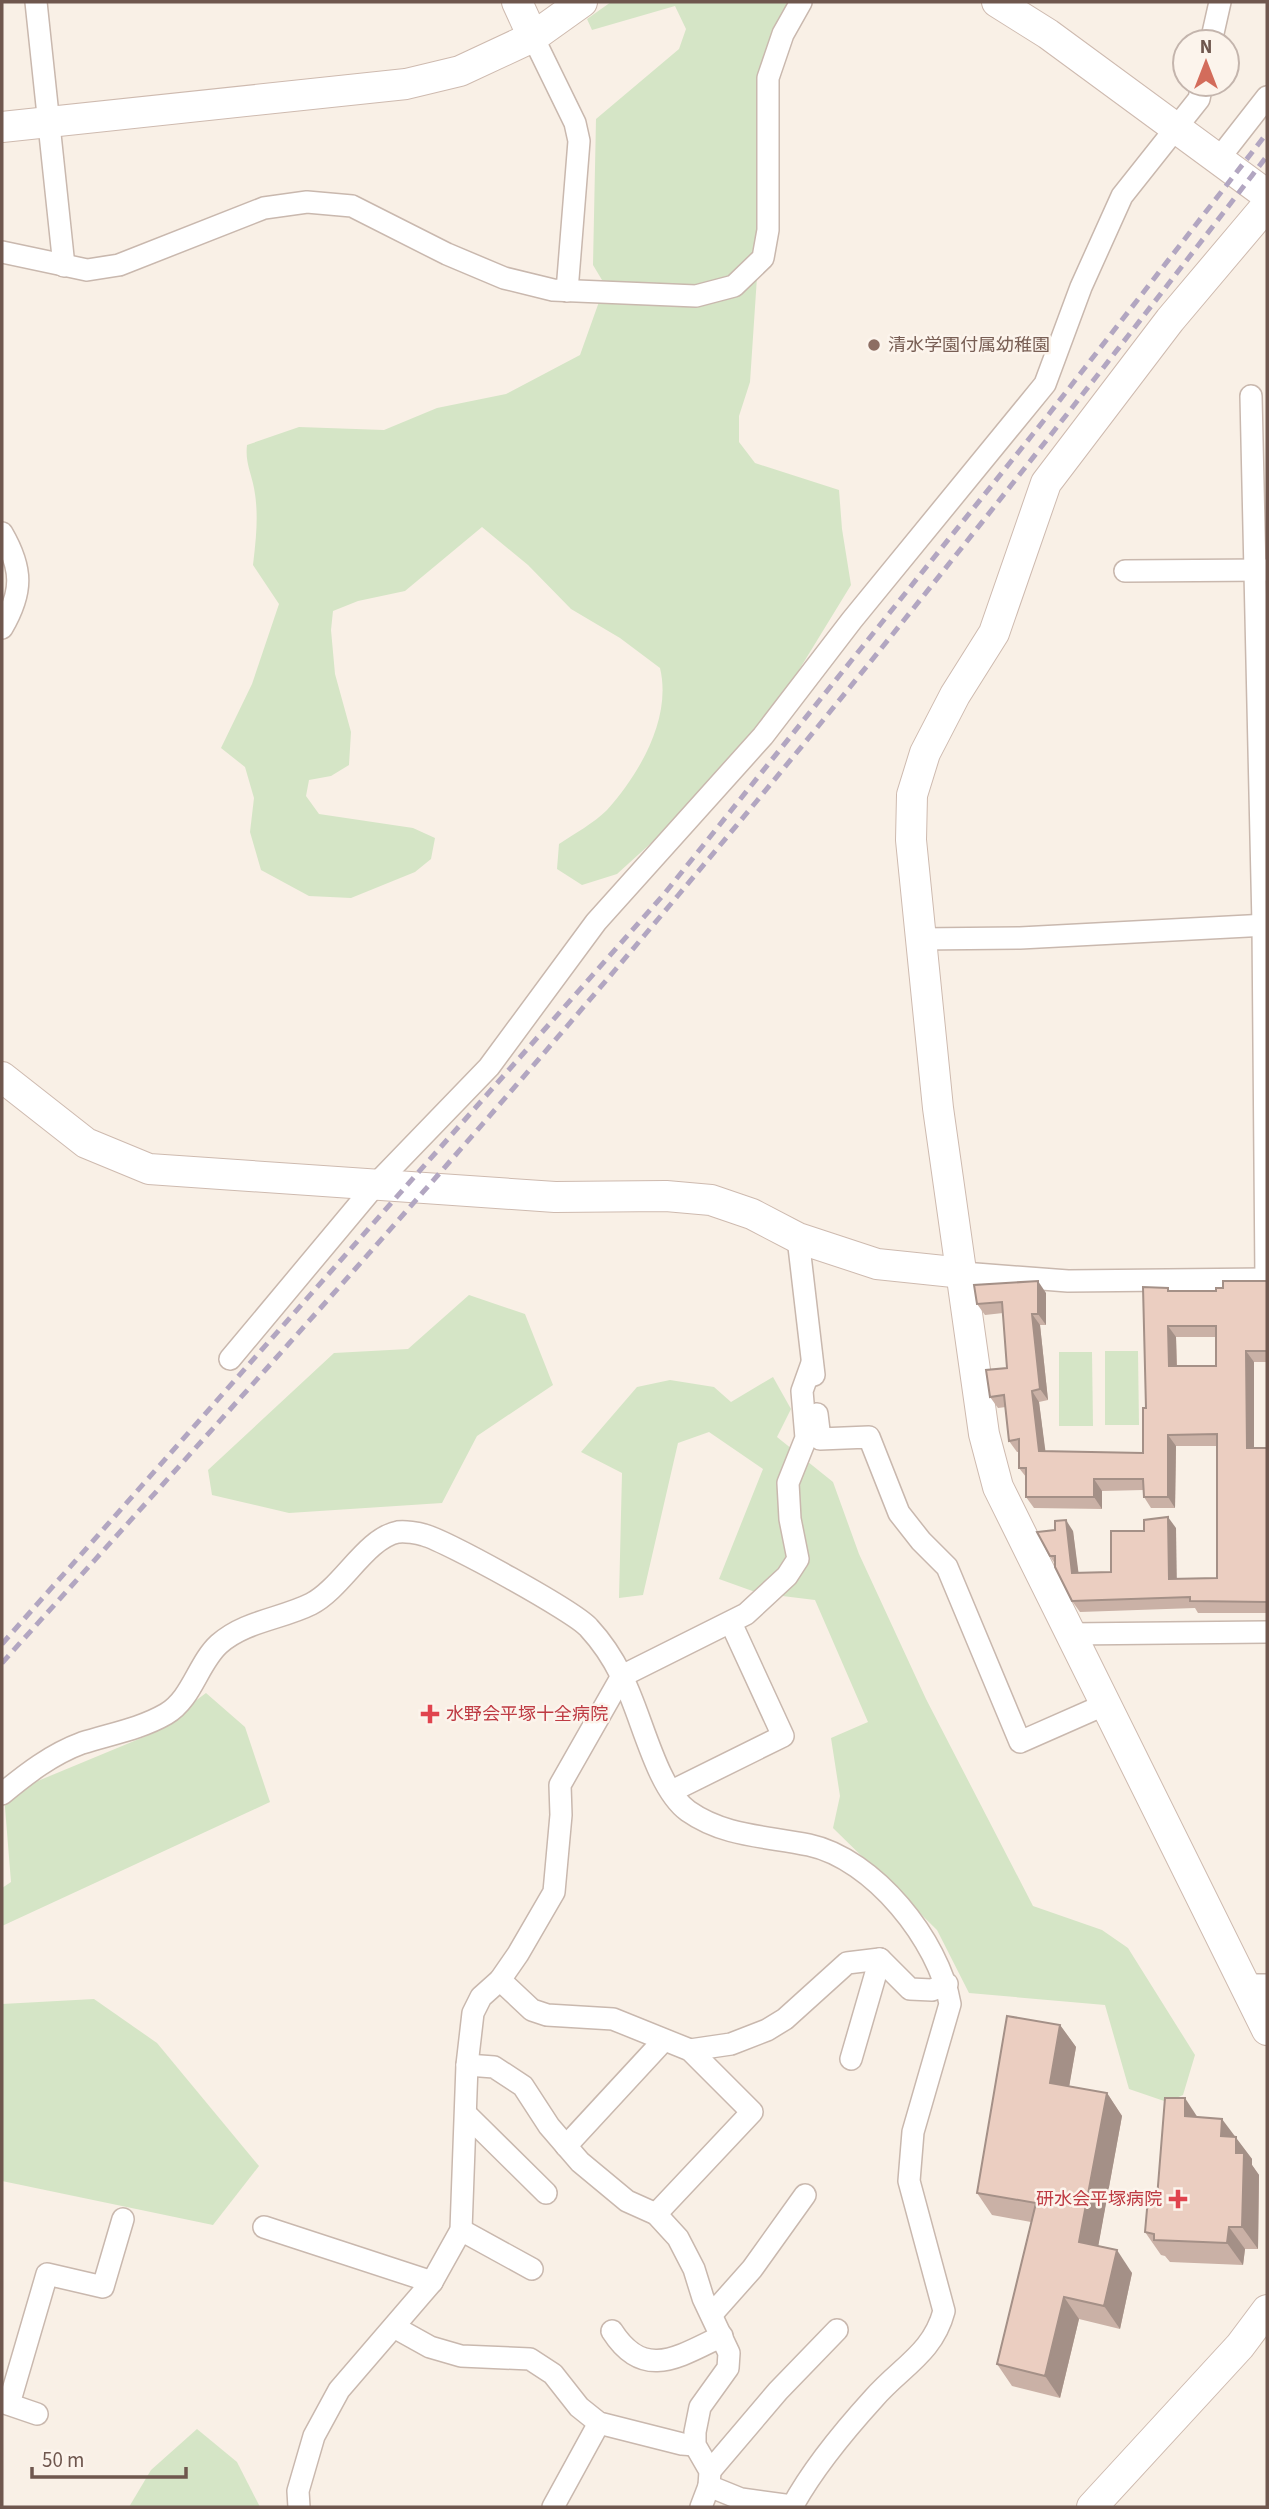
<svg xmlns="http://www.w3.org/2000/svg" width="1269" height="2509" font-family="'Source Sans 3','Noto Sans JP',sans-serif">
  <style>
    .green { fill: #d5e5c6 }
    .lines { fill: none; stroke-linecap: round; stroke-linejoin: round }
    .street-casing { stroke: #c9b8ae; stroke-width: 24 }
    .secondary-casing { stroke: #cebaaf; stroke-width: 32 }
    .street { stroke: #fff; stroke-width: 21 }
    .secondary { stroke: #fff; stroke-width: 30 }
    .rail { stroke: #b2a6c1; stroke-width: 5; stroke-dasharray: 10 7; stroke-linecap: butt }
    .wall { fill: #cab1a6; fill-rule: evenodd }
    .shaded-wall { fill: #a49087 }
    .building { fill: #ebcec1; stroke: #a49087; stroke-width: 2; fill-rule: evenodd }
    .education-dot { fill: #8d6e63; stroke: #fcf4ec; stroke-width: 2.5 }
    .health-dot { fill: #e0444e; stroke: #fcf4ec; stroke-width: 2.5 }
    .labels { text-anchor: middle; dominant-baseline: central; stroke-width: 5; stroke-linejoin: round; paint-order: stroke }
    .education-label { font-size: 18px; fill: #785e54; stroke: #fcf4ec; text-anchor: start }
    .health-label { font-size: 18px; fill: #be3a42; stroke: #fcf4ec; text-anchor: start }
  </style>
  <rect width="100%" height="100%" fill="#f9f0e6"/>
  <g class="green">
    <path d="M 611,2 L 788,2 L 761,74 L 760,232 L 750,382 L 739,416 L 739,442 L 755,463 L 839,490 L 842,529 L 851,585 L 780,701 L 671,825 L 617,874 L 582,885 L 557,869 L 559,844 C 574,834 594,823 607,810 C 640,773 672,718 660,668 L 620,638 L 571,609 L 528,565 L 482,527 L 405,591 L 358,601 L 333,611 L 331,630 L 335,674 L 351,732 L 349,765 L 331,776 L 309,780 L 306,796 L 319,814 L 413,828 L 435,838 L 431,859 L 415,872 L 351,898 L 309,896 L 261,870 L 250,832 L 254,798 L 245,767 L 221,748 L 252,684 L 279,604 L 253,565 C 256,539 259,514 254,488 C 251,472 245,462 247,445 L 299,427 L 384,430 L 437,408 L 506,394 L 580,355 L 605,285 L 593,265 L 596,119 L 679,49 L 686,29 L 675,6 L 592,30 L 587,19 Z"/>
    <path d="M 469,1295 L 525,1314 L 553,1385 L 477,1436 L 442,1503 L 289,1513 L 212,1495 L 208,1470 L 334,1353 L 408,1349 Z"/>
    <path d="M 1105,1351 L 1138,1351 L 1139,1425 L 1105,1425 Z"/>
    <path d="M 1059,1352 L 1092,1352 L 1093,1426 L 1059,1426 Z"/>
    <path d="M 773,1377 L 791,1409 L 777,1437 L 833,1482 L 859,1554 L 926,1699 L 1033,1906 L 1102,1930 L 1128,1948 L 1195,2055 L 1183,2095 L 1167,2102 L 1129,2089 L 1105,2005 L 969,1993 L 937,1930 L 833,1828 L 840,1796 L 831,1738 L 868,1722 L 815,1600 L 758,1593 L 719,1579 L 763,1469 L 709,1432 L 678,1443 L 643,1595 L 619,1598 L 622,1473 L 581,1452 L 637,1387 L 670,1380 L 714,1387 L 731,1402 Z"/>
    <path d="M 206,1693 L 245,1727 L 270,1802 L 2,1926 L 2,1888 L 11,1882 L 4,1795 L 151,1734 Z"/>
    <path d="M 94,1999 L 157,2043 L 259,2166 L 213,2225 L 2,2181 L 2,2004 Z"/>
    <path d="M 197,2429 L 237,2462 L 260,2507 L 129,2507 L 151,2470 Z"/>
  </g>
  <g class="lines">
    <defs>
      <g id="street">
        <path d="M 36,2 L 64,266"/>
        <path d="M 533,37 L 575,123 L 579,141 L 567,291"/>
        <path d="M 1211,42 L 1220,2"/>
        <path d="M 1217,161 L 1267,97"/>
        <path d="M 2,252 L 87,270 L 119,265 L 264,208 L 307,202 L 352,206 L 447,254 L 504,278 L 553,290 L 696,296 L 734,286 L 763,258 L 768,230 L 768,78 L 783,34 L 801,2"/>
        <path d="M 1251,396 L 1263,925 L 1266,1279"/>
        <path d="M 2,533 C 23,569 23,592 2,628"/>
        <path d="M 1125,571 L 1267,570"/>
        <path d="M 919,939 L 1020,938 L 1267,925"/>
        <path d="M 798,1238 L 814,1375"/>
        <path d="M 963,1273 L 1068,1281 L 1267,1279"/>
        <path d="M 230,1359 L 377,1183 L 489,1067 L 596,922 L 763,736 L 852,620 L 1045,384 L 1081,287 L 1122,196 L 1199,99 L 1202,84"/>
        <path d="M 817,1414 L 820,1439 L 869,1437 L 899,1513 L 921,1541 L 947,1567 L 1020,1742 L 1104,1705"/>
        <path d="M 1069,1634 L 1267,1632"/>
        <path d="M 672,1791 L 783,1736 L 731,1623"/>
        <path d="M 2,1794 C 26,1774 52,1754 82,1743 C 110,1734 140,1729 166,1714 C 192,1699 198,1663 219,1644 C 245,1621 281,1619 311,1604 C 342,1588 366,1538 398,1532 C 405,1531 418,1533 424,1535 C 446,1541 576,1612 589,1628 C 601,1641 613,1659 621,1675 C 641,1711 655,1787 688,1811 C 725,1837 767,1836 809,1845 C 874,1859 939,1941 950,2004 L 913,2132 L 909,2181 L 944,2311 C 933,2353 901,2367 874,2398 C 844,2431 813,2468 792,2507"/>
        <path d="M 500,1980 L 532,2010 L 547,2015 L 613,2019 L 690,2050 L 752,2112 L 656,2214"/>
        <path d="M 1246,1985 L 1267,1985"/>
        <path d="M 690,2050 L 731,2044 L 767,2030 L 785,2019 L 847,1963 L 880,1959 L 910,1989 L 932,1990 L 947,1984"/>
        <path d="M 851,2059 L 880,1959"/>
        <path d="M 467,2065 L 494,2067 L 523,2086 L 549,2126 L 580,2162 L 627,2201 L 656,2214 L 678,2238 L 694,2269 L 703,2298 L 729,2353 L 728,2368 L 700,2407 L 695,2432 L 695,2445 L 710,2471 L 709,2486 L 741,2499 L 792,2506"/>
        <path d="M 467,2115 L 546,2193"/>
        <path d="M 566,2146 L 663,2041"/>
        <path d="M 264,2227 L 432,2282"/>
        <path d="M 461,2230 L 532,2269"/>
        <path d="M 712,2314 L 752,2269 L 805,2195"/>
        <path d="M 394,2327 L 430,2347 L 461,2356 L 530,2359 L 553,2374 L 579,2407 L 599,2423 L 682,2444 L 695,2445"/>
        <path d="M 612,2331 C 644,2381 678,2357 722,2336"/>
        <path d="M 2,2402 L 37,2414"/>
        <path d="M 9,2404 L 47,2274 L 103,2287 L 123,2219"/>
        <path d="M 710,2471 L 778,2391 L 837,2330"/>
        <path d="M 299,2507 L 298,2491 L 314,2436 L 339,2390 L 432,2282 L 461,2230 L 467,2065 L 473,2013 L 481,1997 L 500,1980 L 518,1954 L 554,1892 L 561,1815 L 560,1785 L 622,1676 L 746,1614 L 787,1576 L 798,1559 L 790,1519 L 788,1483 L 806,1438 L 802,1391 L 812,1363"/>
        <path d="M 553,2507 L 599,2423"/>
        <path d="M 701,2507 L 709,2486"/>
      </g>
      <g id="secondary">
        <path d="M 517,2 L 533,37"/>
        <path d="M 997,2 L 1048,34 L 1267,195"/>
        <path d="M 2,127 L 406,84 L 460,71 L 533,37 L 582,2"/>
        <path d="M 1267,205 L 1170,320 L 1046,483 L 994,633 L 955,695 L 925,753 L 912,795 L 911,840 L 938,1108 L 984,1434 L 998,1487 L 1267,2030"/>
        <path d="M 2,1077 L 86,1143 L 149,1169 L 555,1197 L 666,1196 L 711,1200 L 752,1214 L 798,1238 L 877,1264 L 963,1273"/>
        <path d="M 1092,2507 L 1240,2346 L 1267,2310"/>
      </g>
    </defs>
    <use href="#street" class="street-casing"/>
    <use href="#secondary" class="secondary-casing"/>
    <use href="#street" class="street"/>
    <use href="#secondary" class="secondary"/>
    <g class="rail">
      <path d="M 2,1644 L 665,893 L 1049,414 L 1267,133"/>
      <path d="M 2,1663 C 229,1411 457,1159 675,899 C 879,657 1074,407 1267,156"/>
    </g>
  </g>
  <g class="wall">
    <path d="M 1267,1281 L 1267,1362 L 1254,1362 L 1254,1448 L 1267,1448 L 1267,1613 L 1198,1613 L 1195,1608 L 1080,1612 L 1072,1601 L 1055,1564 L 1050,1556 L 1073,1531 L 1078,1573 L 1111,1572 L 1144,1531 L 1176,1528 L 1176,1579 L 1217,1578 L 1217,1446 L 1176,1446 L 1175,1508 L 1151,1508 L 1144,1497 L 1143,1490 L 1102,1491 L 1102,1509 L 1034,1508 L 1026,1497 L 1026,1477 L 1019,1468 L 1019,1452 L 1017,1452 L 1009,1441 L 1006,1407 L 998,1408 L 990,1397 L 1007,1368 L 1003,1313 L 985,1315 L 977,1304 L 1046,1293 L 1046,1325 L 1040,1325 L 1048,1400 L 1039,1402 L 1045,1451 L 1143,1453 L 1146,1408 L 1168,1288 L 1170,1291 L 1216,1291 L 1223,1288 ZM 1176,1337 L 1216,1337 L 1216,1366 L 1177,1366 Z"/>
    <path d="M 1060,2025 L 1076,2047 L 1069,2086 L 1107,2093 L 1122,2116 L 1098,2246 L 1132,2273 L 1120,2329 L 1079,2319 L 1060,2398 L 1012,2386 L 997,2364 L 1031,2222 L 992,2215 L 977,2193 Z"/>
    <path d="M 1198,2117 L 1235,2137 L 1252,2159 L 1252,2165 L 1259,2175 L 1258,2249 L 1245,2249 L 1243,2265 L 1170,2262 L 1165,2256 L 1161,2255 L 1145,2232 L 1157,2198 Z"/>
  </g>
  <g class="shaded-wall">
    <path d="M 1038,1281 L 1046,1293 L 1046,1325 L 1038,1314 Z"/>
    <path d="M 1032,1314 L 1040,1325 L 1048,1400 L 1040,1389 Z"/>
    <path d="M 1168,1326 L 1176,1337 L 1177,1377 L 1169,1366 Z"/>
    <path d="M 1246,1351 L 1254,1362 L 1254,1459 L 1247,1448 Z"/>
    <path d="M 1032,1391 L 1039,1402 L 1047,1463 L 1039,1451 Z"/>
    <path d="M 1168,1435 L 1176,1446 L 1175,1508 L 1168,1497 Z"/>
    <path d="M 1094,1479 L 1102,1491 L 1102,1509 L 1094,1497 Z"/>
    <path d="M 1168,1517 L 1176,1528 L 1177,1590 L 1169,1579 Z"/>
    <path d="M 1066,1520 L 1073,1531 L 1080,1584 L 1072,1573 Z"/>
    <path d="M 1060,2025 L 1076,2047 L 1066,2105 L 1050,2083 Z"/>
    <path d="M 1107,2093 L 1122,2116 L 1095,2264 L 1079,2242 Z"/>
    <path d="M 1185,2098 L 1200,2121 L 1185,2116 Z"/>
    <path d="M 1222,2119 L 1252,2159 L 1252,2165 L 1259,2175 L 1258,2249 L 1242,2227 L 1221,2136 Z"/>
    <path d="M 1229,2227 L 1245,2249 L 1243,2265 L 1227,2243 Z"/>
    <path d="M 1117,2250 L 1132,2273 L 1120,2329 L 1104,2306 Z"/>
    <path d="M 1064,2297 L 1079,2319 L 1060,2398 L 1045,2376 Z"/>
  </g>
  <g class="building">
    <path d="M 1038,1281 L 1038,1314 L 1032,1314 L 1040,1389 L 1032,1391 L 1039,1451 L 1143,1453 L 1143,1408 L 1146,1408 L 1143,1287 L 1168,1288 L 1168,1291 L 1216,1291 L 1216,1288 L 1223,1288 L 1223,1281 L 1267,1281 L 1267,1351 L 1246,1351 L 1247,1448 L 1267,1448 L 1267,1602 L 1190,1601 L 1190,1597 L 1072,1601 L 1055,1567 L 1055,1556 L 1050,1556 L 1037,1532 L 1055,1530 L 1055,1521 L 1066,1520 L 1072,1573 L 1111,1572 L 1111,1531 L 1144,1531 L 1144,1520 L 1168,1517 L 1169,1579 L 1217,1578 L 1217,1434 L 1168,1435 L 1168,1497 L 1144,1497 L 1143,1479 L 1094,1479 L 1094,1497 L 1026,1497 L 1026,1468 L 1019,1468 L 1019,1439 L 1009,1441 L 1004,1395 L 990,1397 L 986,1370 L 1007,1368 L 1002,1302 L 977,1304 L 974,1285 ZM 1168,1326 L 1216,1326 L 1216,1366 L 1169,1366 Z"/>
    <path d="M 1007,2016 L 1060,2025 L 1050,2083 L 1107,2093 L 1079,2242 L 1117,2250 L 1104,2306 L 1064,2297 L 1045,2376 L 997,2364 L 1036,2203 L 977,2193 Z"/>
    <path d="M 1165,2098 L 1185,2098 L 1185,2116 L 1222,2119 L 1221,2136 L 1236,2137 L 1236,2153 L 1244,2153 L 1242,2227 L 1229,2227 L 1227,2243 L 1154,2240 L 1154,2234 L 1145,2232 L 1148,2198 L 1157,2198 Z"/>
  </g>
  <circle class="education-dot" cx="874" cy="345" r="7"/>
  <g class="health-dot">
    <path d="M426.5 1703.5h7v7h7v7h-7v7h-7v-7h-7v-7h7z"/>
    <path d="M1174.5 2188.5h7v7h7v7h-7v7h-7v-7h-7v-7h7z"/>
  </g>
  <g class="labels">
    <g class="education-label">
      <text x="888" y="345">清水学園付属幼稚園</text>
    </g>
    <g class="health-label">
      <text x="446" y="1714">水野会平塚十全病院</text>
      <text x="1162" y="2199" text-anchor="end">研水会平塚病院</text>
    </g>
  </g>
  <rect width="1269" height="2509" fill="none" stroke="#6f574e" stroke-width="7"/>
  <g transform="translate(1206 63)"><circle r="33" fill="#fcf4ec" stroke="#c4b5ad" stroke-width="2"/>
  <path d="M0-5L12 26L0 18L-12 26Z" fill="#d36c5b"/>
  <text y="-10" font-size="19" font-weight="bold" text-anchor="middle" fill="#6f574e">N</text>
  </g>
  <path d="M32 2467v10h154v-10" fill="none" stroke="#6f574e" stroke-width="3.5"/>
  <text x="42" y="2467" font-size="21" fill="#6f574e" stroke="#fcf4ec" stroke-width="5" paint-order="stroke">50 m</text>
</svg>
